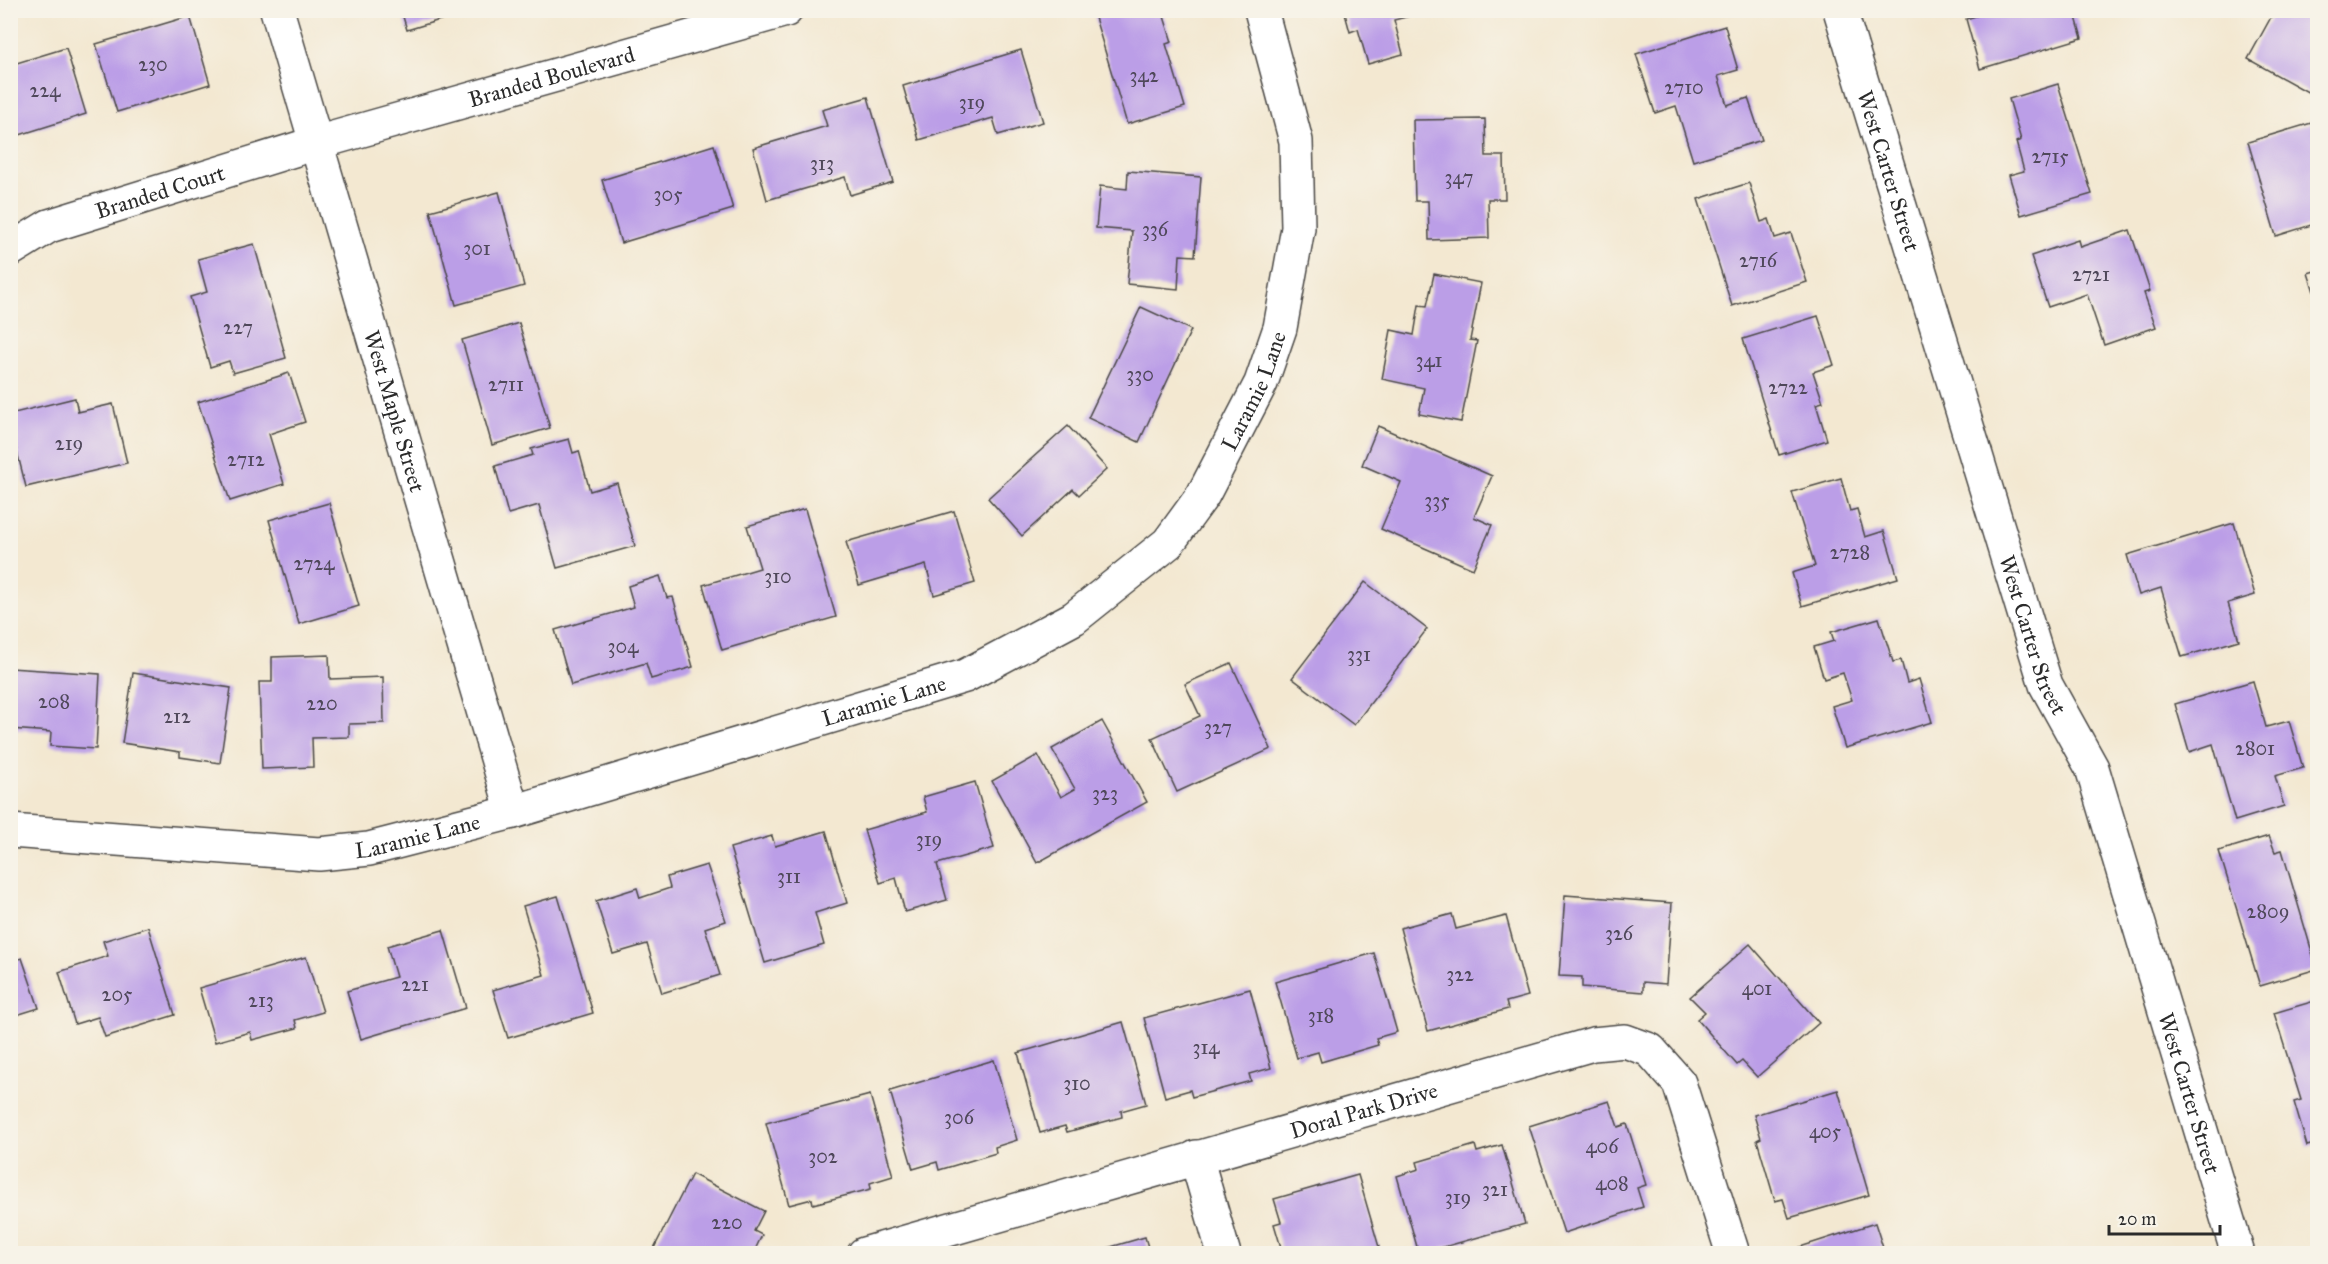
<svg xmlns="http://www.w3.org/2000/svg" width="2328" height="1264" font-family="'IM FELL Great Primer',serif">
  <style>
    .building { fill: #bb9ee7 }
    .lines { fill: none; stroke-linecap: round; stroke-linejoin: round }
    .minor-casing { stroke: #494744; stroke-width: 36 }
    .minor { stroke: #fff; stroke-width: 33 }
    .labels { text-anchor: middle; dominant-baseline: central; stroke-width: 4.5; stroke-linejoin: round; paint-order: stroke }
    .number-label { font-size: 20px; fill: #4f485a }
    .street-label { font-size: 22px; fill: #2b2b2b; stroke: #f7f3e8 }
  </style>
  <rect width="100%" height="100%" fill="#f7f3e8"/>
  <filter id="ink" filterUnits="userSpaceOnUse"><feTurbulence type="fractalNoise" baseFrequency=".0167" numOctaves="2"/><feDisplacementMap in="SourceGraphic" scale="12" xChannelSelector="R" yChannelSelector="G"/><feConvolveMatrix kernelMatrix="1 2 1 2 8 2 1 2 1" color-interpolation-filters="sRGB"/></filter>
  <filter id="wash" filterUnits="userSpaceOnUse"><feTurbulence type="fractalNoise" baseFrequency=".008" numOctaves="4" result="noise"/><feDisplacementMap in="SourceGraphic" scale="24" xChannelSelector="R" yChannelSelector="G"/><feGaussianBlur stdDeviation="1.35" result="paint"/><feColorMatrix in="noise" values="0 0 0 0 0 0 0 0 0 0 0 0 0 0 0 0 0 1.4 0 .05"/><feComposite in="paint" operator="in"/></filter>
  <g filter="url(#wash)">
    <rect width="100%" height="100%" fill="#f3e8d1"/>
    <g id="blocks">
      <g class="building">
        <path d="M 401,10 L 462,10 L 463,13 L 407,30 Z"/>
        <path d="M 1096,10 L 1162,10 L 1172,42 L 1166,44 L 1185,107 L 1127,124 L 1093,11 Z"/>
        <path d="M 1344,10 L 1413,10 L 1414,15 L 1394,20 L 1403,54 L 1368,64 L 1358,29 L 1350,32 Z"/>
        <path d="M 1995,10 L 2074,10 L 2082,38 L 1980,69 L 1966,19 Z"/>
        <path d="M 2275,10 L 2318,10 L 2318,87 L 2313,95 L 2248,59 Z"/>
        <path d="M 190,16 L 210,84 L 117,112 L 96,44 Z"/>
        <path d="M 1725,26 L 1738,70 L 1718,76 L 1727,105 L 1748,98 L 1762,140 L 1693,161 L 1676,106 L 1655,113 L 1636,54 Z"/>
        <path d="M 66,48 L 86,114 L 10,138 L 10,65 Z"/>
        <path d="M 1021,50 L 1043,122 L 998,135 L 993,118 L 919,140 L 903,86 Z"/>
        <path d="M 2058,84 L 2092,194 L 2021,215 L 2009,175 L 2024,171 L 2016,142 L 2021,140 L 2009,99 Z"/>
        <path d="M 868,97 L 893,182 L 850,195 L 845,177 L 767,200 L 753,148 L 827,126 L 822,110 Z"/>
        <path d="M 1485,119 L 1486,156 L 1504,156 L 1505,199 L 1488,199 L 1489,238 L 1429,240 L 1428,201 L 1415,201 L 1413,120 Z"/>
        <path d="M 2318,121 L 2318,185 L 2312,187 L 2318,205 L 2318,223 L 2276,236 L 2248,142 Z"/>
        <path d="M 714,145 L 733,209 L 621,243 L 602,180 Z"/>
        <path d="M 1128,171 L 1201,177 L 1195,256 L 1180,255 L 1178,289 L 1127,284 L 1132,231 L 1096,228 L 1100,186 L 1127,189 Z"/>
        <path d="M 1749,183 L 1761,222 L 1769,219 L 1775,238 L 1791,233 L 1807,282 L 1732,306 L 1698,199 Z"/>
        <path d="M 499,192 L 524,286 L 456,305 L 430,211 Z"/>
        <path d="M 2130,230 L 2150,291 L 2144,293 L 2156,327 L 2104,345 L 2087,294 L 2048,307 L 2031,256 L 2078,240 L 2080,247 Z"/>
        <path d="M 254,244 L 286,358 L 233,373 L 229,361 L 210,367 L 190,297 L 207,292 L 198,259 Z"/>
        <path d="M 2318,270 L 2318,301 L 2317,301 L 2308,273 Z"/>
        <path d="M 1434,274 L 1481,283 L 1470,340 L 1477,341 L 1461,422 L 1419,414 L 1424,388 L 1382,379 L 1391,330 L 1414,335 L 1419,305 L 1427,306 Z"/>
        <path d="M 1141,307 L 1191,330 L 1139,442 L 1088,418 Z"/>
        <path d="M 1818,316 L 1834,365 L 1813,372 L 1823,402 L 1816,404 L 1827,440 L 1779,455 L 1743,339 Z"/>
        <path d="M 519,323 L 550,428 L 492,445 L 462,340 Z"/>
        <path d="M 289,373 L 305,422 L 269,434 L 284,484 L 230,501 L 198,402 Z"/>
        <path d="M 75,398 L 78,412 L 113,404 L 127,463 L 26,487 L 10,424 L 10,414 Z"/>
        <path d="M 1068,426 L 1107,469 L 1079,495 L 1073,489 L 1022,536 L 988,498 Z"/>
        <path d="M 1378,426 L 1492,476 L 1474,517 L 1492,525 L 1473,569 L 1381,529 L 1401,482 L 1362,465 Z"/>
        <path d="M 569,439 L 573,453 L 579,451 L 590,491 L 617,483 L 635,546 L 557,568 L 539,505 L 508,514 L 495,466 L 533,455 L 531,449 Z"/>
        <path d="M 1841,478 L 1850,511 L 1857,509 L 1865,537 L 1884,531 L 1898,578 L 1802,606 L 1792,573 L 1815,566 L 1792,492 Z"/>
        <path d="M 329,503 L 359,606 L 299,624 L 269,520 Z"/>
        <path d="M 805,509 L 836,617 L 722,650 L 703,585 L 760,568 L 747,526 Z"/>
        <path d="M 954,511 L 975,583 L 934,595 L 926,565 L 859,585 L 846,542 Z"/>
        <path d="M 2234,523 L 2255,595 L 2228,603 L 2239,640 L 2182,657 L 2161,588 L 2139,595 L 2127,555 Z"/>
        <path d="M 660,576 L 667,598 L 673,597 L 693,667 L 651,679 L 646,663 L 571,685 L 555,630 L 634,607 L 628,586 Z"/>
        <path d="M 1365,582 L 1427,629 L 1354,725 L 1292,678 Z"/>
        <path d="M 1879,618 L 1893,662 L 1901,660 L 1907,683 L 1919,679 L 1932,722 L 1845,748 L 1832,706 L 1852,700 L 1843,673 L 1824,679 L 1814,647 L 1834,641 L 1831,632 Z"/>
        <path d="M 329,655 L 330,679 L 383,677 L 384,723 L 349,724 L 349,737 L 312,738 L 313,767 L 262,769 L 259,682 L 272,682 L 272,657 Z"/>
        <path d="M 1231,663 L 1271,749 L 1177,792 L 1152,738 L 1200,716 L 1185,684 Z"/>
        <path d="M 10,668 L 100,674 L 96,749 L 50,746 L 51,732 L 10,729 Z"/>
        <path d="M 133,673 L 231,688 L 220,763 L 180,757 L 180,752 L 122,743 Z"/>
        <path d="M 2253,681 L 2266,727 L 2289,721 L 2303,768 L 2275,776 L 2284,806 L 2235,821 L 2213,744 L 2189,752 L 2175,704 Z"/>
        <path d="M 1102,721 L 1147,802 L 1037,863 L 992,781 L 1038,755 L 1061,797 L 1075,789 L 1052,749 Z"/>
        <path d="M 975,782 L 994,848 L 937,864 L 947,900 L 905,912 L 896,878 L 880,883 L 864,830 L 927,812 L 923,797 Z"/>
        <path d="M 826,831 L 847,903 L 815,913 L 824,945 L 765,963 L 730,848 L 772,836 L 775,846 Z"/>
        <path d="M 2269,836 L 2275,852 L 2282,850 L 2317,969 L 2260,986 L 2219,851 Z"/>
        <path d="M 707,865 L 726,921 L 705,928 L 720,975 L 662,993 L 647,944 L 613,954 L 596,901 L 637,888 L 640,898 L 670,888 L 667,877 Z"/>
        <path d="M 1565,895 L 1672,903 L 1666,984 L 1643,982 L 1643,992 L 1582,987 L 1582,977 L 1559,976 Z"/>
        <path d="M 558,896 L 593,1013 L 508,1038 L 493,990 L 544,975 L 523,906 Z"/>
        <path d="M 1452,914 L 1456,929 L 1506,916 L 1528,996 L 1506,1002 L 1508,1009 L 1428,1031 L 1400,928 Z"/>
        <path d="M 148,927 L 175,1015 L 105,1037 L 98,1017 L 75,1024 L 59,972 L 108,956 L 103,941 Z"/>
        <path d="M 443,930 L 466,1008 L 361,1039 L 347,991 L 396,977 L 387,946 Z"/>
        <path d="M 1750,944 L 1819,1023 L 1757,1077 L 1742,1061 L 1737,1065 L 1697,1019 L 1705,1012 L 1690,997 Z"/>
        <path d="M 1374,953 L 1397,1032 L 1376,1038 L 1378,1045 L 1321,1062 L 1318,1052 L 1297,1058 L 1275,982 Z"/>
        <path d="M 306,957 L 323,1012 L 295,1020 L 297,1028 L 252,1040 L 250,1032 L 215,1042 L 199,988 Z"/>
        <path d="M 22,958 L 39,1008 L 10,1017 L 10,962 Z"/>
        <path d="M 1250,989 L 1271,1068 L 1249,1074 L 1251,1081 L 1192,1097 L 1190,1090 L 1165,1097 L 1144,1018 Z"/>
        <path d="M 2318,1000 L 2318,1143 L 2307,1146 L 2294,1102 L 2301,1100 L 2274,1013 Z"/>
        <path d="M 1123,1022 L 1146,1104 L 1121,1111 L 1122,1117 L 1067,1132 L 1065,1126 L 1040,1133 L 1018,1053 Z"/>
        <path d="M 994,1060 L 1017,1140 L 995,1147 L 996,1153 L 939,1170 L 937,1162 L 913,1169 L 890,1091 Z"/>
        <path d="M 1838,1090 L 1869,1195 L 1789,1218 L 1783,1199 L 1775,1201 L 1757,1140 L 1761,1138 L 1754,1115 Z"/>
        <path d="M 870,1095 L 893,1176 L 870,1183 L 871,1189 L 813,1204 L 812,1199 L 789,1205 L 766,1123 Z"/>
        <path d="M 1609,1101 L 1618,1127 L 1627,1124 L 1646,1185 L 1637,1188 L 1643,1207 L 1564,1233 L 1529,1126 Z"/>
        <path d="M 1475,1145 L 1477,1152 L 1502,1145 L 1525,1224 L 1419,1254 L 1397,1176 L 1419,1169 L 1417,1162 Z"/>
        <path d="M 692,1174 L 764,1211 L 754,1231 L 762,1235 L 753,1254 L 651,1254 Z"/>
        <path d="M 1358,1175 L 1381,1254 L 1283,1254 L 1274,1224 L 1281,1222 L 1274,1199 Z"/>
        <path d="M 1875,1223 L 1885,1254 L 1801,1254 L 1800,1247 Z"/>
        <path d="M 1145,1237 L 1150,1254 L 1090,1254 L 1090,1253 Z"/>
      </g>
    </g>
  </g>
  <g filter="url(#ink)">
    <use href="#blocks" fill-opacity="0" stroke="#494744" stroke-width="1.5"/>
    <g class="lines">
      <defs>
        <g id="minor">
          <path id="s1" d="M 277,10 L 513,812"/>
          <path id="s2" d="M 1840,10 L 2046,685 L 2092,768 L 2238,1254"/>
          <path id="s3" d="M 10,250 L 49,226 L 316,143 L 786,10"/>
          <path id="s4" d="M 10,831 L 319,854 L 369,849 L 513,812 L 965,676 L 1074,618 L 1168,543 L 1203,495 L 1261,383 L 1280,328 L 1298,228 L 1296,141 L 1261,10"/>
          <path d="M 1196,1157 L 1224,1254"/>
          <path id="s5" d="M 864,1254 L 1593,1044 L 1625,1041 L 1650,1050 L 1679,1083 L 1733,1254"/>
        </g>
      </defs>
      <use href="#minor" class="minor-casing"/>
      <use href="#minor" class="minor"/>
    </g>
  </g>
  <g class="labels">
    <g class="number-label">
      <text x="153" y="64">230</text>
      <text x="1144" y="75">342</text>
      <text x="1684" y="87">2710</text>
      <text x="45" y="90">224</text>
      <text x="972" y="102">319</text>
      <text x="2050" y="156">2715</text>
      <text x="822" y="163">313</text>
      <text x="1459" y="177">347</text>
      <text x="668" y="194">305</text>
      <text x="1155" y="229">336</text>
      <text x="477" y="248">301</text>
      <text x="1758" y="260">2716</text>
      <text x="2091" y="274">2721</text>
      <text x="238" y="327">227</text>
      <text x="1429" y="360">341</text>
      <text x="1140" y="374">330</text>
      <text x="506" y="384">2711</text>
      <text x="1788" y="387">2722</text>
      <text x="69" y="443">219</text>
      <text x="246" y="459">2712</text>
      <text x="1437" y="500">335</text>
      <text x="1850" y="552">2728</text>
      <text x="314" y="563">2724</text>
      <text x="778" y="576">310</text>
      <text x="623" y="646">304</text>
      <text x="1359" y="654">331</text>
      <text x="54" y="701">208</text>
      <text x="322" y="703">220</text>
      <text x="177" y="716">212</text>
      <text x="1218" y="727">327</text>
      <text x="2255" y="748">2801</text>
      <text x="1105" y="793">323</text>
      <text x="929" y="839">319</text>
      <text x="789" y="876">311</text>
      <text x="2268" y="911">2809</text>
      <text x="1619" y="933">326</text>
      <text x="1460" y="974">322</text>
      <text x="415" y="984">221</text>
      <text x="1757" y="988">401</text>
      <text x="117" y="994">205</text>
      <text x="261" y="1000">213</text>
      <text x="1321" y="1015">318</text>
      <text x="1206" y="1047">314</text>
      <text x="1077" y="1083">310</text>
      <text x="959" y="1117">306</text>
      <text x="1825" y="1131">405</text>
      <text x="1602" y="1146">406</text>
      <text x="823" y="1156">302</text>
      <text x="1612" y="1183">408</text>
      <text x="1495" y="1189">321</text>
      <text x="1458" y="1197">319</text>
      <text x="727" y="1222">220</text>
    </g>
    <g class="street-label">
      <text stroke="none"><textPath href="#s3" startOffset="570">Branded Boulevard</textPath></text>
      <text stroke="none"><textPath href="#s2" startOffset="168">West Carter Street</textPath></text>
      <text stroke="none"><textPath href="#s3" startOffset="162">Branded Court</textPath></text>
      <text stroke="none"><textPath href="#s4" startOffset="1400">Laramie Lane</textPath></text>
      <text stroke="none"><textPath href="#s1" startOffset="418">West Maple Street</textPath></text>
      <text stroke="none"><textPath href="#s2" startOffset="654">West Carter Street</textPath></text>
      <text stroke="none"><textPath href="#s4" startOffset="896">Laramie Lane</textPath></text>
      <text stroke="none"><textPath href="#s4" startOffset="410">Laramie Lane</textPath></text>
      <text stroke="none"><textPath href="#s2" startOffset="1140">West Carter Street</textPath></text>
      <text stroke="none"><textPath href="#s5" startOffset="520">Doral Park Drive</textPath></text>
    </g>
  </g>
  <rect width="2328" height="1264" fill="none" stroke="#f7f3e8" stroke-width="36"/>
  <path d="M2109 1225v9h111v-9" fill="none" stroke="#2b2b2b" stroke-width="3"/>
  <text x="2118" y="1225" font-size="18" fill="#2b2b2b" stroke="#f7f3e8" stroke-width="4.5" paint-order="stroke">20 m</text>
</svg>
